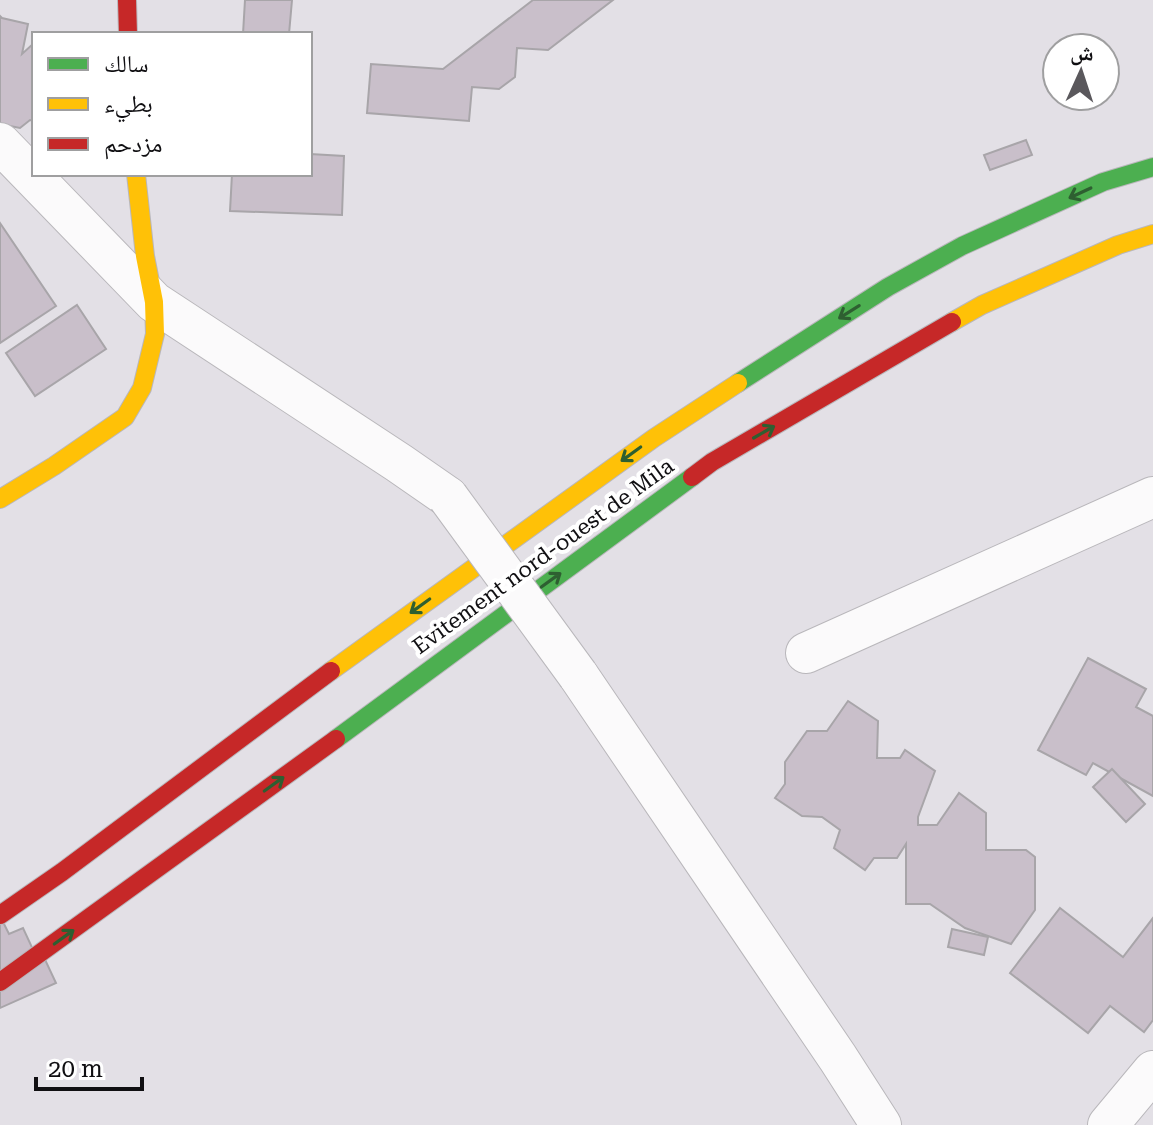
<svg xmlns="http://www.w3.org/2000/svg" width="1153" height="1125" font-family="'Roboto Serif','Noto Naskh Arabic',serif">
  <style>
    .building { fill: #c9bfca; stroke: #a8a5a9; stroke-width: 2 }
    .lines { fill: none; stroke-linecap: round; stroke-linejoin: round }
    .street-casing { stroke: #b9b7bb; stroke-width: 42 }
    .fast-casing { stroke: #b9b7bb; stroke-width: 20 }
    .slow-casing { stroke: #b9b7bb; stroke-width: 20 }
    .jam-casing { stroke: #b9b7bb; stroke-width: 20 }
    .street { stroke: #fbfafb; stroke-width: 40 }
    .fast { stroke: #4caf50; stroke-width: 18 }
    .slow { stroke: #ffc107; stroke-width: 18 }
    .jam { stroke: #c62828; stroke-width: 18 }
    .street-bridge-casing { stroke: #b9b7bb; stroke-width: 42; stroke-linecap: butt }
    .street-bridge { stroke: #fbfafb; stroke-width: 40 }
    .oneway { stroke: #2e5f31 }
    .labels { text-anchor: middle; dominant-baseline: central; stroke-width: 8; stroke-linejoin: round; paint-order: stroke }
    .street-label { font-size: 22px; fill: #100f12; stroke: #fff }
  </style>
  <rect width="100%" height="100%" fill="#e3e0e6"/>
  <g class="building">
    <path d="M 245,0 L 292,0 L 289,34 L 243,34 Z"/>
    <path d="M 533,0 L 613,0 L 548,50 L 517,48 L 515,77 L 499,89 L 472,87 L 469,121 L 367,113 L 371,64 L 443,69 Z"/>
    <path d="M 0,16 L 2,18 L 28,24 L 22,54 L 34,43 L 34,121 L 30,120 L 20,128 L 0,124 Z"/>
    <path d="M 1026,140 L 1032,155 L 990,170 L 984,155 Z"/>
    <path d="M 310,154 L 344,156 L 342,215 L 230,211 L 232,174 L 310,174 Z"/>
    <path d="M 0,223 L 56,306 L 0,343 Z"/>
    <path d="M 77,305 L 106,349 L 35,396 L 6,353 Z"/>
    <path d="M 1088,658 L 1146,689 L 1136,707 L 1153,716 L 1153,796 L 1093,763 L 1086,775 L 1038,750 Z"/>
    <path d="M 848,701 L 878,721 L 877,758 L 900,758 L 905,750 L 935,771 L 918,817 L 918,825 L 937,825 L 959,793 L 986,813 L 986,850 L 1026,850 L 1035,857 L 1035,910 L 1011,944 L 965,928 L 930,904 L 906,904 L 906,844 L 897,858 L 874,858 L 865,870 L 834,848 L 840,830 L 822,817 L 802,816 L 775,798 L 785,784 L 785,762 L 807,731 L 827,731 Z"/>
    <path d="M 1112,769 L 1145,804 L 1126,822 L 1093,787 Z"/>
    <path d="M 1060,908 L 1123,957 L 1153,918 L 1153,1020 L 1144,1032 L 1110,1006 L 1088,1033 L 1010,973 Z"/>
    <path d="M 0,916 L 9,934 L 23,928 L 35,954 L 41,951 L 56,983 L 0,1008 Z"/>
    <path d="M 952,929 L 988,937 L 984,955 L 948,947 Z"/>
  </g>
  <g class="lines">
    <defs>
      <g id="street">
        <path d="M 0,143 L 154,302 L 399,463 L 448,497"/>
        <path d="M 806,653 L 1153,497"/>
        <path d="M 578,675 L 838,1058 L 881,1125"/>
        <path d="M 1108,1125 L 1153,1071"/>
      </g>
      <g id="fast">
        <path d="M 738,383 L 888,287 L 962,246 L 1103,182 L 1153,167"/>
        <path d="M 336,739 L 692,477"/>
      </g>
      <g id="slow">
        <path d="M 952,322 L 982,305 L 1118,245 L 1153,234"/>
        <path d="M 0,499 L 54,466 L 125,417 L 142,388 L 155,334 L 154,302 L 145,256 L 136,174"/>
        <path d="M 331,671 L 654,438 L 738,383"/>
      </g>
      <g id="jam">
        <path d="M 127,0 L 128,34"/>
        <path d="M 692,477 L 712,462 L 952,322"/>
        <path d="M 0,915 L 62,872 L 331,671"/>
        <path d="M 0,982 L 336,739"/>
      </g>
    </defs>
    <use href="#street" class="street-casing"/>
    <use href="#fast" class="fast-casing"/>
    <use href="#slow" class="slow-casing"/>
    <use href="#jam" class="jam-casing"/>
    <use href="#street" class="street"/>
    <use href="#fast" class="fast"/>
    <use href="#slow" class="slow"/>
    <use href="#jam" class="jam"/>
    <defs>
      <path id="street-bridge" d="M 448,497 L 578,675"/>
    </defs>
    <use href="#street-bridge" class="street-bridge-casing"/>
    <use href="#street-bridge" class="street-bridge"/>
  </g>
  <defs><path id="oneway-shaft" d="M-6 0H5M1.5-3L5.5 0L1.5 3" fill="none" stroke-width="1.6" stroke-linecap="round" stroke-linejoin="round" transform="scale(2)"/></defs>
  <g class="oneway">
    <use href="#oneway-shaft" transform="translate(1080 193) rotate(155)"/>
    <use href="#oneway-shaft" transform="translate(849 312) rotate(148)"/>
    <use href="#oneway-shaft" transform="translate(764 432) rotate(-30)"/>
    <use href="#oneway-shaft" transform="translate(631 454) rotate(144)"/>
    <use href="#oneway-shaft" transform="translate(551 580) rotate(-36)"/>
    <use href="#oneway-shaft" transform="translate(420 606) rotate(144)"/>
    <use href="#oneway-shaft" transform="translate(274 784) rotate(-36)"/>
    <use href="#oneway-shaft" transform="translate(64 937) rotate(-36)"/>
  </g>
  <g class="labels">
    <g class="street-label">
      <text transform="translate(543 556) rotate(-36)">Evitement nord-ouest de Mila</text>
    </g>
  </g>
  <rect x="32" y="32" width="280" height="144" fill="#ffffff" stroke="#9f9fa0" stroke-width="2"/>
  <rect x="48" y="58" width="40" height="12" fill="#4caf50" stroke="#9f9fa0" stroke-width="2"/>
  <text x="104" y="72" font-size="24" fill="#100f12">سالك</text>
  <rect x="48" y="98" width="40" height="12" fill="#ffc107" stroke="#9f9fa0" stroke-width="2"/>
  <text x="104" y="112" font-size="24" fill="#100f12">بطيء</text>
  <rect x="48" y="138" width="40" height="12" fill="#c62828" stroke="#9f9fa0" stroke-width="2"/>
  <text x="104" y="152" font-size="24" fill="#100f12">مزدحم</text>
  <g transform="translate(1081 72) rotate(3)"><circle r="38" fill="#ffffff" stroke="#9f9fa0" stroke-width="2"/>
  <path d="M0-6L14 30L0 20L-14 30Z" fill="#5a585c"/>
  <text y="-12" font-size="22" font-weight="bold" text-anchor="middle" fill="#100f12">ش</text>
  </g>
  <path d="M36 1077v12h106v-12" fill="none" stroke="#100f12" stroke-width="4"/>
  <text x="48" y="1077" font-size="24" fill="#100f12" stroke="#ffffff" stroke-width="6" paint-order="stroke">20 m</text>
</svg>
